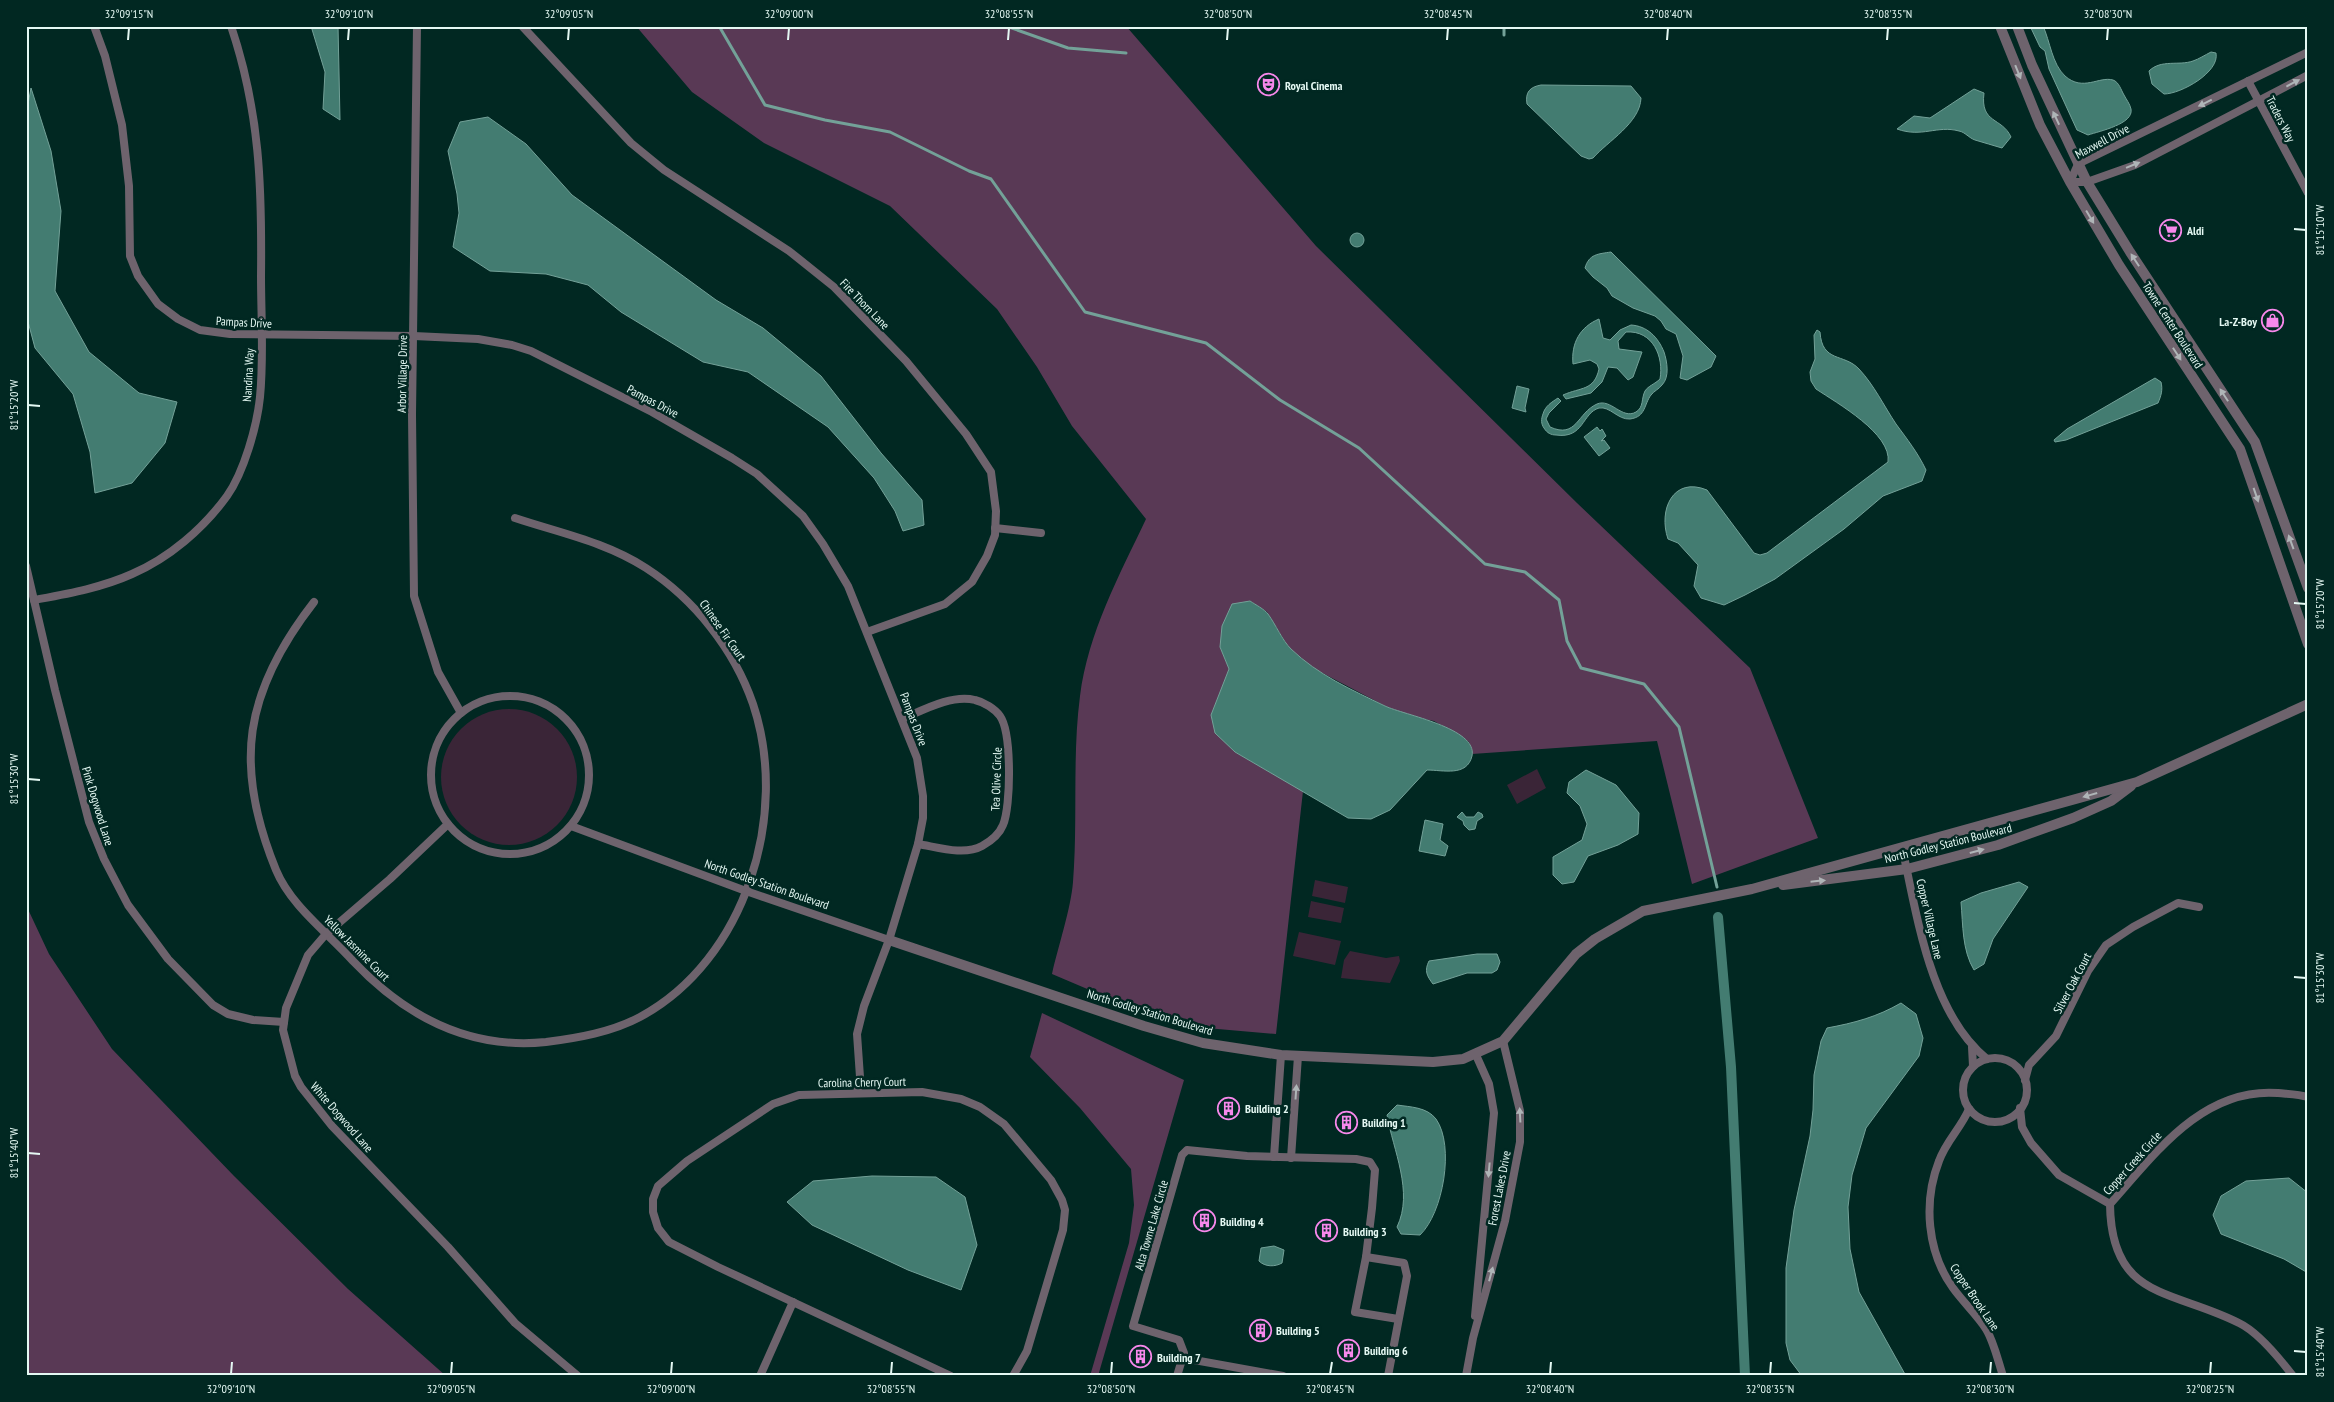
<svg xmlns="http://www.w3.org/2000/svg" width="2334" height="1402" font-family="'PT Sans Narrow',sans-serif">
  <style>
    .green { fill: #3a2537 }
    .forest { fill: #593955 }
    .water { fill: #437c71; stroke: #73a198 }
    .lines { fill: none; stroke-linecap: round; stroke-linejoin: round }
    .stream { stroke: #73a198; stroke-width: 3 }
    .canal { stroke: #437c71; stroke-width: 10 }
    .minor { stroke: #6e636d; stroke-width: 8 }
    .tertiary { stroke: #6e636d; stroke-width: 10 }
    .oneway { fill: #afb5b7 }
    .ticks { fill: none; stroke: #e4f8f3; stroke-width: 2 }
    .labels { text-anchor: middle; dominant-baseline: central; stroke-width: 5; stroke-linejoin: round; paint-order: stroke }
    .poi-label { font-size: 12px; font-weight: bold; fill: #e4f8f3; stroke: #012822; text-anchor: start }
    .street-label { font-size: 12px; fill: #e4f8f3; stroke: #012822 }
    .neatline { fill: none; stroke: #e4f8f3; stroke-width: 2 }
    .ticks-label { font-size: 12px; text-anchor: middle; fill: #e4f8f3 }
  </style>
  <rect width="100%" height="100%" fill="#012822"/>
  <g class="green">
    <circle cx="509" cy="777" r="68"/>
    <path d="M 1537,769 L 1546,788 L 1517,804 L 1507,785 Z"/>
    <path d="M 1315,880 L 1348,887 L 1345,903 L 1312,896 Z"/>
    <path d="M 1311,901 L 1344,908 L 1341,923 L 1308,917 Z"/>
    <path d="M 1299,932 L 1341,941 L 1335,965 L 1293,956 Z"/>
    <path d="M 1350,951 L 1386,958 L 1399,956 L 1400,961 L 1390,983 L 1341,978 L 1344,960 Z"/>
  </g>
  <g class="forest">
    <path d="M 636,26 L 1126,26 L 1316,246 L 1577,503 L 1750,668 L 1818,838 L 1692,884 L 1657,741 L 1472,754 L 1469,742 L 1434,721 L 1413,717 L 1387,707 L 1311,667 L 1289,648 L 1267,612 L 1250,601 L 1232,605 L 1220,647 L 1229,669 L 1223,687 L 1235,752 L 1303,791 L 1276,1034 L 1172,1025 L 1052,974 C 1058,947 1071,908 1073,882 C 1078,820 1072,757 1080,696 C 1088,633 1119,576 1146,519 L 1072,426 L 1037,367 L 997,309 L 890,206 L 764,143 L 692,92 Z"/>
    <path d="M 26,905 L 49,954 L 112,1049 L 234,1176 L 348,1289 L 446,1376 L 26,1376 Z"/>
    <path d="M 1042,1013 L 1184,1080 L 1098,1376 L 1090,1376 L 1129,1243 L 1134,1205 L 1131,1169 L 1080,1108 L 1030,1057 Z"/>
  </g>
  <g class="water">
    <path d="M 311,26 L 338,26 L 340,120 L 323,109 L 325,72 Z"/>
    <path d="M 2030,26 L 2043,26 C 2050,41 2052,64 2065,76 C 2083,92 2099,76 2113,80 C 2119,82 2121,90 2124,95 C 2126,99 2130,104 2131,109 C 2134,124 2100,131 2088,135 L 2077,130 L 2049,69 L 2045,51 L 2040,47 Z"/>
    <path d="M 2211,52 L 2216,53 C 2220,72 2181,94 2164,94 L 2152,84 L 2149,71 C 2161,59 2179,66 2193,61 C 2199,59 2205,55 2211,52 Z"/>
    <path d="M 1541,85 L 1631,86 L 1641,98 C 1640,123 1608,141 1593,158 L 1589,159 L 1581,156 L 1527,104 C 1525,92 1530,87 1541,85 Z"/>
    <path d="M 31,88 L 51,151 L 61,211 L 55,291 L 89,352 L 139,393 L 177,402 L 165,443 L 132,483 L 95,493 L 90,452 L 73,394 L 35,348 L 26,314 L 26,115 Z"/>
    <path d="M 1974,89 L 1984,93 C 1980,124 2002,117 2011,137 L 2002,148 C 1993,145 1984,143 1975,140 C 1969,138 1965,132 1959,131 C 1937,125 1922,138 1897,129 L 1914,116 L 1930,118 Z"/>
    <path d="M 488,117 L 526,144 L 572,195 L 716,300 L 763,328 L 821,376 L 881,453 L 922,500 L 924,525 L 903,531 L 895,511 L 874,478 L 828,427 L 748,372 L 703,362 L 621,312 L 588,285 L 546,274 L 490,271 L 453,247 L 459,213 L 457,194 L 448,151 L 460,122 Z"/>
    <circle cx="1357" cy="240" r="7"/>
    <path d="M 1611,252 L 1716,356 L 1711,367 L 1687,380 L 1680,378 L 1683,356 L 1676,334 L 1666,329 L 1661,321 L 1655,316 L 1633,308 L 1612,296 L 1607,288 L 1593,277 L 1585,268 C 1589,254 1598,254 1611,252 Z"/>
    <path d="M 1599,319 L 1603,338 L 1610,340 L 1620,330 L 1631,325 C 1647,326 1658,337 1664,352 C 1667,361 1670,377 1662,385 C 1659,389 1654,391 1651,395 C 1644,404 1646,417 1630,419 C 1618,420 1610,406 1599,408 C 1582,413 1584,439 1556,435 C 1551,435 1547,433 1544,428 C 1541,424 1541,419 1543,414 C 1545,406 1552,402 1558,398 L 1561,401 L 1549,413 L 1546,419 L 1550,427 C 1577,439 1577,413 1597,404 C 1611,398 1622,420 1636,412 C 1644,407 1641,399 1645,391 C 1648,386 1655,384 1660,379 C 1664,357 1653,330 1626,332 L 1618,341 L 1619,349 L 1642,352 L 1633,377 L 1628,380 L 1617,368 L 1608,367 L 1602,382 L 1591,393 L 1566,399 L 1563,395 C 1581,387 1594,391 1599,369 L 1597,364 L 1590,360 L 1573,364 C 1571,343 1580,327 1599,319 Z"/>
    <path d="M 1817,330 L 1820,332 C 1822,363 1844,353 1859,369 C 1874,385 1884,406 1896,424 C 1907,439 1918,453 1926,470 L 1922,481 L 1883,496 L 1844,529 L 1775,579 L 1745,595 L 1724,605 L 1701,598 L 1694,586 L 1698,565 L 1678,543 L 1668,539 C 1658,510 1673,476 1707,490 L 1754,553 L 1760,555 L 1767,553 L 1888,462 C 1892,434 1837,403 1816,389 L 1811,381 L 1810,372 L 1815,359 L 1814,335 Z"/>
    <path d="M 2155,378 L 2161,382 C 2163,390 2161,396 2158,403 L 2066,440 L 2055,442 L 2054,440 L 2067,429 Z"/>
    <path d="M 1517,386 L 1529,389 L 1525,408 L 1526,412 L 1512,408 Z"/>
    <path d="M 1597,427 L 1600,431 L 1602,429 L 1606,436 L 1601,441 L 1604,440 L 1610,448 L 1599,456 L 1584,437 Z"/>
    <path d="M 1250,601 C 1256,605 1264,609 1268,614 C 1276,625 1282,640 1291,649 C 1318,675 1352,690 1385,706 C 1404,715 1478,728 1472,756 C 1467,777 1443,770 1427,770 L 1390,810 L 1371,819 L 1348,818 L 1235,752 L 1215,733 L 1211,715 L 1229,669 L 1220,647 L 1222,626 L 1232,604 Z"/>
    <path d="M 1586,770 L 1616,785 L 1639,813 L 1638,834 L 1618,845 L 1588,856 L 1574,882 L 1562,884 L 1553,875 L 1553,857 L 1582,840 L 1587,824 L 1580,806 L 1567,793 L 1569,782 Z"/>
    <path d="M 1462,812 L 1466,817 L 1474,817 L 1478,812 L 1482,814 L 1483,817 L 1477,821 L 1475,829 L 1469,830 L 1464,825 L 1463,821 L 1457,817 Z"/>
    <path d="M 1425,820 L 1443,824 L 1440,840 L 1448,846 L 1445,856 L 1419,851 Z"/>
    <path d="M 2019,882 L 2028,887 L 1993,939 L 1984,964 L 1974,970 C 1962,950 1963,925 1961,902 L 1981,893 Z"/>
    <path d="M 1477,954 L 1497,954 L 1500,962 L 1497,970 L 1492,973 L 1467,973 L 1433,984 C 1427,976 1424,971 1429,961 Z"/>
    <path d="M 1901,1003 L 1916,1014 L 1923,1038 L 1919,1056 L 1866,1128 L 1852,1175 L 1848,1207 L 1850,1249 L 1859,1292 L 1906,1376 L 1802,1376 L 1790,1360 L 1786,1343 L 1786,1268 L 1794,1210 L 1810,1136 L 1813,1110 L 1814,1075 L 1821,1041 L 1827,1028 C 1854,1023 1877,1017 1901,1003 Z"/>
    <path d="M 1397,1105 C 1410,1107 1427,1107 1436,1119 C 1455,1146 1443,1213 1420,1235 L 1401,1234 L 1397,1227 C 1414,1192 1393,1150 1387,1115 Z"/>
    <path d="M 872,1176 L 936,1177 L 965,1197 L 977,1245 L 961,1290 L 908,1270 L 812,1225 L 787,1202 L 813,1181 Z"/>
    <path d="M 2289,1178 L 2308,1193 L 2308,1273 L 2284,1259 L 2221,1234 L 2213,1215 L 2221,1196 L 2246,1181 Z"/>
    <path d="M 1274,1246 L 1284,1250 L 1282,1263 C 1275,1267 1265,1267 1259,1261 L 1261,1248 Z"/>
  </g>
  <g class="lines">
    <g class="stream">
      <path d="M 719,26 L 765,105 L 825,120 L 890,132 L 969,171 L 991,179 L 1085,312 L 1206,343 L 1280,400 L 1359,448 L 1485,564 L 1525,572 L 1559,600 L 1567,641 L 1581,668 L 1644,684 L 1679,727 L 1717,887"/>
      <path d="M 1006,26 L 1068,48 L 1126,53"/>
      <path d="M 1504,26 L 1504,35"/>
    </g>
    <path class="canal" d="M 1718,917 L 1731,1067 L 1745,1376"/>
    <g class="minor">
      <path d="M 94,26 L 105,56 L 122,125 L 129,186 L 130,256 L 138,276 L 158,304 L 178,319 L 200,330 L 230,334 L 414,336 L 478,339 L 512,345 L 531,351 L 652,412 L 732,458 L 757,474 L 803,516 L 823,544 L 848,586 L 917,758 L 923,796 L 923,818 L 918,844 L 889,940 L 864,1006 L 857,1034 L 860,1077 L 857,1093"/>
      <path d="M 417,26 L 412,414 L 414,596 L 438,672 L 461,713"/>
      <path d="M 522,26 L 631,143 L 664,170 L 789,251 L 834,287 L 906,361 L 966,434 L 991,472 L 996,511 L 995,535 L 987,556 L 972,582 L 945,604 L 867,632"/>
      <path d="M 2308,52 L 2078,164 L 2070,182 L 2087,182 L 2135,165 L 2308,75"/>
      <path d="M 2248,81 L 2308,193"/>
      <path d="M 995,528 L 1041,533"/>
      <path d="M 26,566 L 55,690 L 89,822 L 104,859 L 128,905 L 168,959 L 213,1005 L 228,1014 L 253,1020 L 284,1022"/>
      <path d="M 34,600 C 66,594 101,588 132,574 C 169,558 203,529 227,496 C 244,472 257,426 260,397 C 264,357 261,315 261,276 C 262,187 260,112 231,26"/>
      <path d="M 314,602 C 244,692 233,765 276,870 C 291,906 327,932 353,961 C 405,1016 468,1050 546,1042 C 578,1038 612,1032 640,1017 C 746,960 790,814 753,704 C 734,649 694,599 646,568 C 606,542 560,533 515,518"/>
      <circle cx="510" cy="775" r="79"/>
      <path d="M 902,719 C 923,710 952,694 975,700 C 984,702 995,709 1000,716 C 1012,733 1011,807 1003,825 C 999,835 991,841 982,846 C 964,856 937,847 918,844"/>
      <path d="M 448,824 L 390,879 L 326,934 L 308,955 L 286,1008 L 283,1030 L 295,1076 L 301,1087 L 332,1126 L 448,1247 L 515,1323 L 578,1376"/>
      <path d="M 571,826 L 746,891 L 889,940"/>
      <path d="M 1902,847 C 1917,915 1930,1013 1987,1059"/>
      <path d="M 1972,1047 L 1973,1066"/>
      <circle cx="1995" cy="1090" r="32"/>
      <path d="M 2025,1080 L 2029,1065 L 2056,1036 L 2088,971 L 2106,945 L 2133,927 L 2178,903 L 2199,907"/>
      <path d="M 2020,1108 L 2022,1127 L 2031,1143 L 2059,1175 L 2110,1204"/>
      <path d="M 1969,1109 C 1961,1128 1946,1141 1939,1161 C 1923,1202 1927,1252 1953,1288 C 1963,1302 1977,1315 1986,1329 C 1994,1342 1998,1361 2003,1376"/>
      <path d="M 1274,1157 L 1281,1055"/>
      <path d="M 1291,1158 L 1298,1056"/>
      <path d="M 1366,1257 L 1404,1263 L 1407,1276 L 1388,1376"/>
      <path d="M 1475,1316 L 1494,1113 L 1489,1084 L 1476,1055"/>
      <path d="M 1183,1358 L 1283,1376"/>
      <path d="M 760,1376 L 793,1302"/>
      <path d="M 951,1376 L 718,1267 L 669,1242 L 658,1228 L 653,1212 L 653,1199 L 658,1186 L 687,1161 L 773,1104 L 799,1095 L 922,1092 L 961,1099 L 980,1107 L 1004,1124 L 1051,1180 L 1062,1200 L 1065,1210 L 1063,1230 L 1027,1351 L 1013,1376"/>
      <path d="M 1177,1376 L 1184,1353 L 1179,1340 L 1133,1326 L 1182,1155 L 1187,1150 L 1247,1156 L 1356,1159 L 1370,1162 L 1375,1170 L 1372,1208 L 1366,1257 L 1355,1312 L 1398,1319"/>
      <path d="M 1466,1376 L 1473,1338 L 1505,1221 L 1520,1142 L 1520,1111 L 1503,1041"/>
      <path d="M 2293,1376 C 2280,1359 2258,1332 2239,1323 C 2172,1289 2111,1300 2110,1204 C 2154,1155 2202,1087 2278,1093 C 2287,1094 2298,1094 2308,1097"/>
    </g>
    <g class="tertiary">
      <path d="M 2000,26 L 2040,125 L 2070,182 L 2119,265 L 2240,449 L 2308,644"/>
      <path d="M 2017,26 L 2032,65 L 2087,182 L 2130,252 L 2255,442 L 2308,588"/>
      <path d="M 1783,885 L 1907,869 L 1998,845 L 2073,818 L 2111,801 L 2131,786"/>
      <path d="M 889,940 L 1144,1026 L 1203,1043 L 1281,1055 L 1433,1062 L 1463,1059 L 1503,1041 L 1576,954 L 1595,939 L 1643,911 L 1752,889 L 2137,782 L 2308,704"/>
    </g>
  </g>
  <defs><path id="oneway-solid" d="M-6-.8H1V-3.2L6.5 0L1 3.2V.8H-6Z" transform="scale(1.25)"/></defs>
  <g class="oneway">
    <use href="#oneway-solid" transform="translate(2018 72) rotate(68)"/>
    <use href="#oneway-solid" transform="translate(2293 83) rotate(-28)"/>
    <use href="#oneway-solid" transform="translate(2205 103) rotate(154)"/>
    <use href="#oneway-solid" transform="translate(2056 118) rotate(-115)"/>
    <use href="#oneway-solid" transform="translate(2133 165) rotate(-22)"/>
    <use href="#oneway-solid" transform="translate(2090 217) rotate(59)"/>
    <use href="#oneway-solid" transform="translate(2135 260) rotate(-123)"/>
    <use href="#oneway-solid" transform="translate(2177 354) rotate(57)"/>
    <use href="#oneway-solid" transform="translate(2224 395) rotate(-123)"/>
    <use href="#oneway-solid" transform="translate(2256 495) rotate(71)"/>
    <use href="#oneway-solid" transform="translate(2291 542) rotate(-110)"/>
    <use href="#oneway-solid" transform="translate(2090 795) rotate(164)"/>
    <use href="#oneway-solid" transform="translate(1977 851) rotate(-15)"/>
    <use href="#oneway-solid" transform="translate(1818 881) rotate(-6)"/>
    <use href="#oneway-solid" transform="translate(1296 1092) rotate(-86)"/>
    <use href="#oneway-solid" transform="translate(1520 1115) rotate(-93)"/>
    <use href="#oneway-solid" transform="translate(1489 1170) rotate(95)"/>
    <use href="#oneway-solid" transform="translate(1491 1274) rotate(-75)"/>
  </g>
  <path class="ticks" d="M 128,40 L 129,28M 348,40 L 349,28M 568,40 L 569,28M 788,40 L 789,28M 1008,40 L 1009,28M 1227,40 L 1228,28M 1447,40 L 1448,28M 1667,40 L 1668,28M 1887,40 L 1888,28M 2107,40 L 2108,28M 2294,229 L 2306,230M 28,405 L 40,406M 2294,603 L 2306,604M 28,779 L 40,780M 2294,977 L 2306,978M 28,1153 L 40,1154M 2294,1351 L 2306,1352M 231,1374 L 232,1362M 451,1374 L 452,1362M 671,1374 L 672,1362M 891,1374 L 892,1362M 1111,1374 L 1112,1362M 1330,1374 L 1332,1362M 1550,1374 L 1551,1362M 1770,1374 L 1771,1362M 1990,1374 L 1991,1362M 2210,1374 L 2211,1362"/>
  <defs>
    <symbol id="theatre-ring" viewBox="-11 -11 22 22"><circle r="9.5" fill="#012822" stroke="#f788eb" stroke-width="1.5"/><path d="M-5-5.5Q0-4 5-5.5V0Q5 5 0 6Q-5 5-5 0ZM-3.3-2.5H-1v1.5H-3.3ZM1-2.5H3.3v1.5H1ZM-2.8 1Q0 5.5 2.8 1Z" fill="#f788eb"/></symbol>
    <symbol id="supermarket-ring" viewBox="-11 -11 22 22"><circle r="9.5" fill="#012822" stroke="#f788eb" stroke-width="1.5"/><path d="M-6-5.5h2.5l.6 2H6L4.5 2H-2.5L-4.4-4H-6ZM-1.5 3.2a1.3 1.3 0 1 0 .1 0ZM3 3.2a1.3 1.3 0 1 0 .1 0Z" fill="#f788eb"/></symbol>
    <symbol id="shop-ring" viewBox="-11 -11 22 22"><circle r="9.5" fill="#012822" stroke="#f788eb" stroke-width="1.5"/><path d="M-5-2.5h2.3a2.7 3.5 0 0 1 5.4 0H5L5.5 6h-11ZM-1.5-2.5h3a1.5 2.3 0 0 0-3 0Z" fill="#f788eb"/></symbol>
    <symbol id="building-ring" viewBox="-11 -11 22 22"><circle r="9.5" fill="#012822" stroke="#f788eb" stroke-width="1.5"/><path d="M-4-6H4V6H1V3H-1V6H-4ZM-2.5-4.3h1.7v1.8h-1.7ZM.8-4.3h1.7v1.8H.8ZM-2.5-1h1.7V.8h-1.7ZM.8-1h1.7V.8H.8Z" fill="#f788eb"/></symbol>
  </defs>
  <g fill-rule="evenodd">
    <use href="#theatre-ring" x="1256" y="72" width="25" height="25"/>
    <use href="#supermarket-ring" x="2158" y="218" width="25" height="25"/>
    <use href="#shop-ring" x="2260" y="308" width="25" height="25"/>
    <use href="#building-ring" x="1216" y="1096" width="25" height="25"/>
    <use href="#building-ring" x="1334" y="1110" width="25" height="25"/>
    <use href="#building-ring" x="1192" y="1208" width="25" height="25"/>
    <use href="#building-ring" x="1314" y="1218" width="25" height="25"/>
    <use href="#building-ring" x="1248" y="1318" width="25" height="25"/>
    <use href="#building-ring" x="1336" y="1338" width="25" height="25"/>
    <use href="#building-ring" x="1128" y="1344" width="25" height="25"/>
  </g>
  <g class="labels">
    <g class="poi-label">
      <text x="1285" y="85">Royal Cinema</text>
      <text x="2187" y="230">Aldi</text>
      <text x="2257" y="321" text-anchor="end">La-Z-Boy</text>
      <text x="1245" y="1108">Building 2</text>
      <text x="1362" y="1122">Building 1</text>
      <text x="1220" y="1221">Building 4</text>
      <text x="1343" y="1231">Building 3</text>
      <text x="1276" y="1330">Building 5</text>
      <text x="1364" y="1350">Building 6</text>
      <text x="1157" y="1357">Building 7</text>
    </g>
    <g class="street-label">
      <text transform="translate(2281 119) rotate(63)">Traders Way</text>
      <text transform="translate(2102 141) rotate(-28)">Maxwell Drive</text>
      <text transform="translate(865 304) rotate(46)">Fire Thorn Lane</text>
      <text transform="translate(244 322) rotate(3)">Pampas Drive</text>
      <text transform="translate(2173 325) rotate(57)">Towne Center Boulevard</text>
      <text transform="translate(402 374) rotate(-89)">Arbor Village Drive</text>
      <text transform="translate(248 375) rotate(-87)">Nandina Way</text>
      <text transform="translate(653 401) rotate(28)">Pampas Drive</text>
      <text transform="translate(723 630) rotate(55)">Chinese Fir Court</text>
      <text transform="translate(914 719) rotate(69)">Pampas Drive</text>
      <text transform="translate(996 779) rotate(-88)">Tea Olive Circle</text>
      <text transform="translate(98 806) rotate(73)">Pink Dogwood Lane</text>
      <text transform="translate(1948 843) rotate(-14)">North Godley Station Boulevard</text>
      <text transform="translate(767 884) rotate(19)">North Godley Station Boulevard</text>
      <text transform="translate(1930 919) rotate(77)">Copper Village Lane</text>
      <text transform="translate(357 948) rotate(45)">Yellow Jasmine Court</text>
      <text transform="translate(2072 983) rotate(-62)">Silver Oak Court</text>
      <text transform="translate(1150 1012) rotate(17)">North Godley Station Boulevard</text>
      <text transform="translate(862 1082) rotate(-1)">Carolina Cherry Court</text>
      <text transform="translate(342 1117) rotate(49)">White Dogwood Lane</text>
      <text transform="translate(2132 1163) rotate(-48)">Copper Creek Circle</text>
      <text transform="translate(1499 1188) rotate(-79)">Forest Lakes Drive</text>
      <text transform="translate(1151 1225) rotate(-74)">Alta Towne Lake Circle</text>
      <text transform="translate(1975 1297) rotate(56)">Copper Brook Lane</text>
    </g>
  </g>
  <rect width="2334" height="1402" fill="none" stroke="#012822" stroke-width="55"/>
  <rect x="28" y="28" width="2278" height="1346" class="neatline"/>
  <g class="ticks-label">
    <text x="129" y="18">32°09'15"N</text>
    <text x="349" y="18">32°09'10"N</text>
    <text x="569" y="18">32°09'05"N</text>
    <text x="789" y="18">32°09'00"N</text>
    <text x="1009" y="18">32°08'55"N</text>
    <text x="1228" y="18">32°08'50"N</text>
    <text x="1448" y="18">32°08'45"N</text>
    <text x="1668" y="18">32°08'40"N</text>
    <text x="1888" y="18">32°08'35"N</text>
    <text x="2108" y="18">32°08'30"N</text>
    <text transform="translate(2320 230) rotate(-90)" y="4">81°15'10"W</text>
    <text transform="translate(14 405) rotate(-90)" y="4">81°15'20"W</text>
    <text transform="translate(2320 604) rotate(-90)" y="4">81°15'20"W</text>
    <text transform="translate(14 779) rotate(-90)" y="4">81°15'30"W</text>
    <text transform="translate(2320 978) rotate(-90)" y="4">81°15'30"W</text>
    <text transform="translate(14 1153) rotate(-90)" y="4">81°15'40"W</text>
    <text transform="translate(2320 1352) rotate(-90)" y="4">81°15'40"W</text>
    <text x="231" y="1393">32°09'10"N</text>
    <text x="451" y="1393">32°09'05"N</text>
    <text x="671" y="1393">32°09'00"N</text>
    <text x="891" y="1393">32°08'55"N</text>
    <text x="1111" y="1393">32°08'50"N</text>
    <text x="1330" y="1393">32°08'45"N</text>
    <text x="1550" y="1393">32°08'40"N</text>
    <text x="1770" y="1393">32°08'35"N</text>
    <text x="1990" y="1393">32°08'30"N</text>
    <text x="2210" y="1393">32°08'25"N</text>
  </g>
</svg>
